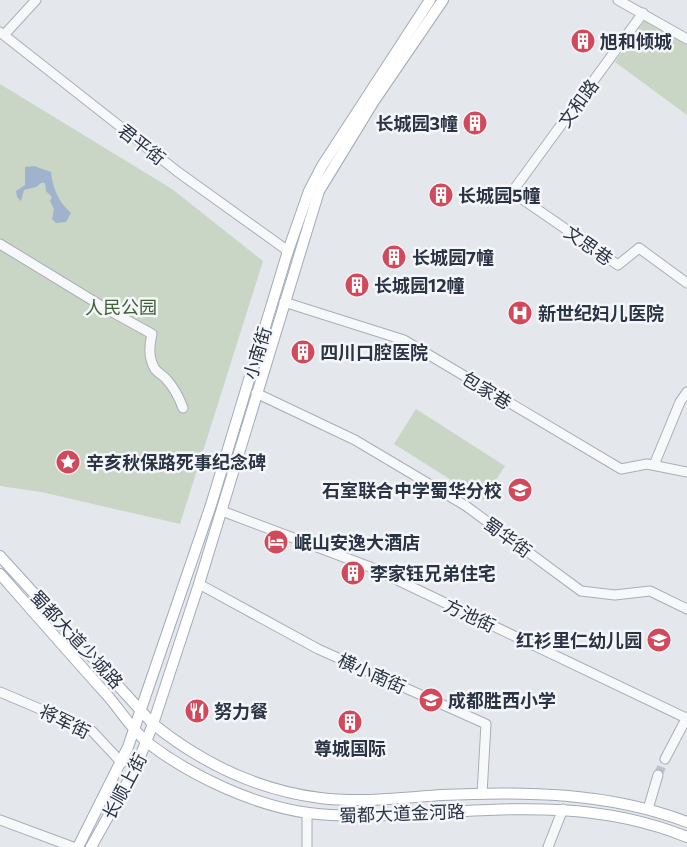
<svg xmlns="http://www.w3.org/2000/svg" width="687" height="847" font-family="Commissioner,'Noto Sans SC',sans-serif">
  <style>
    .green { fill: #c9d6c5 }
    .water { fill: #9fb4cc }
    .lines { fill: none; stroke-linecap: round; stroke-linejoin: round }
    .minor-tunnel { stroke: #bfc3cb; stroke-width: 9; stroke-dasharray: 9 4.5; stroke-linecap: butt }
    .minor-casing { stroke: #a9aeb7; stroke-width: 11 }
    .major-casing { stroke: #a3abb8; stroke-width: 12 }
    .minor { stroke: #f7f8fa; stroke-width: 9 }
    .major { stroke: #fff; stroke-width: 10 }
    .labels { text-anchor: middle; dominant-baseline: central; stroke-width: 5; stroke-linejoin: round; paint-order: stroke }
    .poi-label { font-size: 18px; font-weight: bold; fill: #2b3445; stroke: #f4f6f9; text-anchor: start }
    .street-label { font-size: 18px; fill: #2b3445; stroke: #f4f6f9 }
    .park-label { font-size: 18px; fill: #3f6138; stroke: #f4f6f9 }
  </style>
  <rect width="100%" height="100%" fill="#e4e7ec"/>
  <g class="green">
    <path d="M 645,20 L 687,44 L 687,115 L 615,62 Z"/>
    <path d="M 0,84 L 172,189 L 263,261 L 180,524 L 41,492 L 0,486 Z"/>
    <path d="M 416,409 L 505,466 L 483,500 L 394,444 Z"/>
  </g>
  <path class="water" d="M 34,166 L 51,172 C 53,189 58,201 71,213 L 66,222 L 56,223 L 52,219 L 54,209 L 50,201 L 52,197 L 46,191 L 45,183 L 41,183 L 36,187 L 24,190 L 21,201 L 17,197 L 16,191 L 25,185 L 25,167 Z"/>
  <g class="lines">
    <path class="minor-tunnel" d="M 658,775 L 665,759"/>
    <defs>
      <g id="minor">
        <path d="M 618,0 L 687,39"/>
        <path d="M 643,13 L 512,192 L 618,265 L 639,248 L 687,283"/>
        <path d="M 0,32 L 178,172 L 288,251"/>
        <path d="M 4,35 L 36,0"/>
        <path d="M 0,244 L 105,308 L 152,334 C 149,346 148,358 155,369 C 158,373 164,376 167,380 C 175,389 179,397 183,408"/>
        <path d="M 284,302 L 404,340 L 621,469 L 647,464 L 687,472"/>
        <path d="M 256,393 L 355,440 L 466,506 L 581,591 L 615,595 L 650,591 L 687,609"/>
        <path d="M 654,465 L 680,402 L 687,392"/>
        <path d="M 222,511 L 370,567 L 686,718"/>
        <path d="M 199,584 L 318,649 L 486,724 L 482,794"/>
        <path d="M 0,692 L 92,731 L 122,763"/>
        <path d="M 665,759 L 687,717"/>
        <path d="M 648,809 L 658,775"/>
        <path d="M 0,820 L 73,847"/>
        <path d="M 307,847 L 307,813"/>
        <path d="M 548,847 L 563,809"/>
      </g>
      <g id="major">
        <path d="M 0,556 L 153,724 C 203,764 257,790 320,798 C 360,803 401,798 441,795 C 524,791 608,792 687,822"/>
        <path d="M 0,574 C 36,615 71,655 107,695 C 121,711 132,730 148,743 C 191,776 255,806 309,813 C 348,818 388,815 427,813 C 518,808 601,802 687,837"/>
        <path d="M 78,847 L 128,747 L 211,505 L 288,251 L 309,191 L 322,166 L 430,0"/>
        <path d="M 91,847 L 136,767 L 153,724 L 199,584 L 319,191 L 374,101 L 443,0"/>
      </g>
    </defs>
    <use href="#minor" class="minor-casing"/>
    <use href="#major" class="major-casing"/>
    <use href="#minor" class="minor"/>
    <use href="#major" class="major"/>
  </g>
  <defs>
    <symbol id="building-disc" viewBox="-11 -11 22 22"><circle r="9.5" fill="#d1495b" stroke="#f4f6f9"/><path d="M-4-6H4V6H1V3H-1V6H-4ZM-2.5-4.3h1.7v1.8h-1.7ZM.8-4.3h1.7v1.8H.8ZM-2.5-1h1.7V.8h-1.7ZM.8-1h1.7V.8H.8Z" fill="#fff"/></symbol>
    <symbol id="hospital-disc" viewBox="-11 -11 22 22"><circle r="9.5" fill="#d1495b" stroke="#f4f6f9"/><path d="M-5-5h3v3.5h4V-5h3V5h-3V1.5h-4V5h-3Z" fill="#fff"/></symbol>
    <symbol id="sight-disc" viewBox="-11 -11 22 22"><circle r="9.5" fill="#d1495b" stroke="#f4f6f9"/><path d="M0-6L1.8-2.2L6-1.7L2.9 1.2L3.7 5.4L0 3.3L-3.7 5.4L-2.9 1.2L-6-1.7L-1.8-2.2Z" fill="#fff"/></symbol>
    <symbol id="school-disc" viewBox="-11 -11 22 22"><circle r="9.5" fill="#d1495b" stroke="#f4f6f9"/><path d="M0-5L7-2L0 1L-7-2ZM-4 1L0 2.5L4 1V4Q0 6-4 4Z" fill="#fff"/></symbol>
    <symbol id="hotel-disc" viewBox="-11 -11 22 22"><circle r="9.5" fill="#d1495b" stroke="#f4f6f9"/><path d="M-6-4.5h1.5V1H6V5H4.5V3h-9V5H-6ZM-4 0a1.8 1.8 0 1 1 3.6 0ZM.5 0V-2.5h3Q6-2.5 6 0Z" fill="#fff"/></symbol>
    <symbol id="restaurant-disc" viewBox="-11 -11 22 22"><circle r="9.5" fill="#d1495b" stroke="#f4f6f9"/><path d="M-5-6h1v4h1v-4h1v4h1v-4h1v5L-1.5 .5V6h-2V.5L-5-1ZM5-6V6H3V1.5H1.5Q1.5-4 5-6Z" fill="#fff"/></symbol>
  </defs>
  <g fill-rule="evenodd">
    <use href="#building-disc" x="569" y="27" width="28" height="28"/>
    <use href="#building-disc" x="461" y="109" width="28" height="28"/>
    <use href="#building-disc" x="427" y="181" width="28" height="28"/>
    <use href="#building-disc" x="380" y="243" width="28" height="28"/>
    <use href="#building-disc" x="343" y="271" width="28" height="28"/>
    <use href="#hospital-disc" x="506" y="299" width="28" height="28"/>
    <use href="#building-disc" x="289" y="338" width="28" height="28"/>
    <use href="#sight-disc" x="54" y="448" width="28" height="28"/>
    <use href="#school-disc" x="506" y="476" width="28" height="28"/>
    <use href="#hotel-disc" x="262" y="528" width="28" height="28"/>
    <use href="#building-disc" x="339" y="559" width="28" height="28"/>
    <use href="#school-disc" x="645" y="626" width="28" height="28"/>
    <use href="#school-disc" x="417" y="686" width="28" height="28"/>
    <use href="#restaurant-disc" x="183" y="697" width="28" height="28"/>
    <use href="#building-disc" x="336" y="708" width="28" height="28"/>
  </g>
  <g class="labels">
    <g class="poi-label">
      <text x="600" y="41">旭和倾城</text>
      <text x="458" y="123" text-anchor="end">长城园3幢</text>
      <text x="458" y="195">长城园5幢</text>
      <text x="412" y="257">长城园7幢</text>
      <text x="374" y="285">长城园12幢</text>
      <text x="538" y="313">新世纪妇儿医院</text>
      <text x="320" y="352">四川口腔医院</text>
      <text x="86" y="462">辛亥秋保路死事纪念碑</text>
      <text x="502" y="490" text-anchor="end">石室联合中学蜀华分校</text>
      <text x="294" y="542">岷山安逸大酒店</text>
      <text x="370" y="573">李家钰兄弟住宅</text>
      <text x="642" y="640" text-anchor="end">红衫里仁幼儿园</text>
      <text x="448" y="700">成都胜西小学</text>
      <text x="214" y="711">努力餐</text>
      <text x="350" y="748" text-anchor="middle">尊城国际</text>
    </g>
    <g class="street-label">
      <text transform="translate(578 103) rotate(-54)">文和路</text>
      <text transform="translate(142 144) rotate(38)">君平街</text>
      <text transform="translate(589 245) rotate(35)">文思巷</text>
      <text transform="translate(257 353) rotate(-73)">小南街</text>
      <text transform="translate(487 390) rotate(31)">包家巷</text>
      <text transform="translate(508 537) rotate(36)">蜀华街</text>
      <text transform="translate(470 615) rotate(25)">方池街</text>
      <text transform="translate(77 639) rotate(47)">蜀都大道少城路</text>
      <text transform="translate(372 673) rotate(24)">横小南街</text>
      <text transform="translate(65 721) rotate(26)">将军街</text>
      <text transform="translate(124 786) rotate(-62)">长顺上街</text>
      <text transform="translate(402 813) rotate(-2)">蜀都大道金河路</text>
    </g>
    <g class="park-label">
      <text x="121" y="307">人民公园</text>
    </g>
  </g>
</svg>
